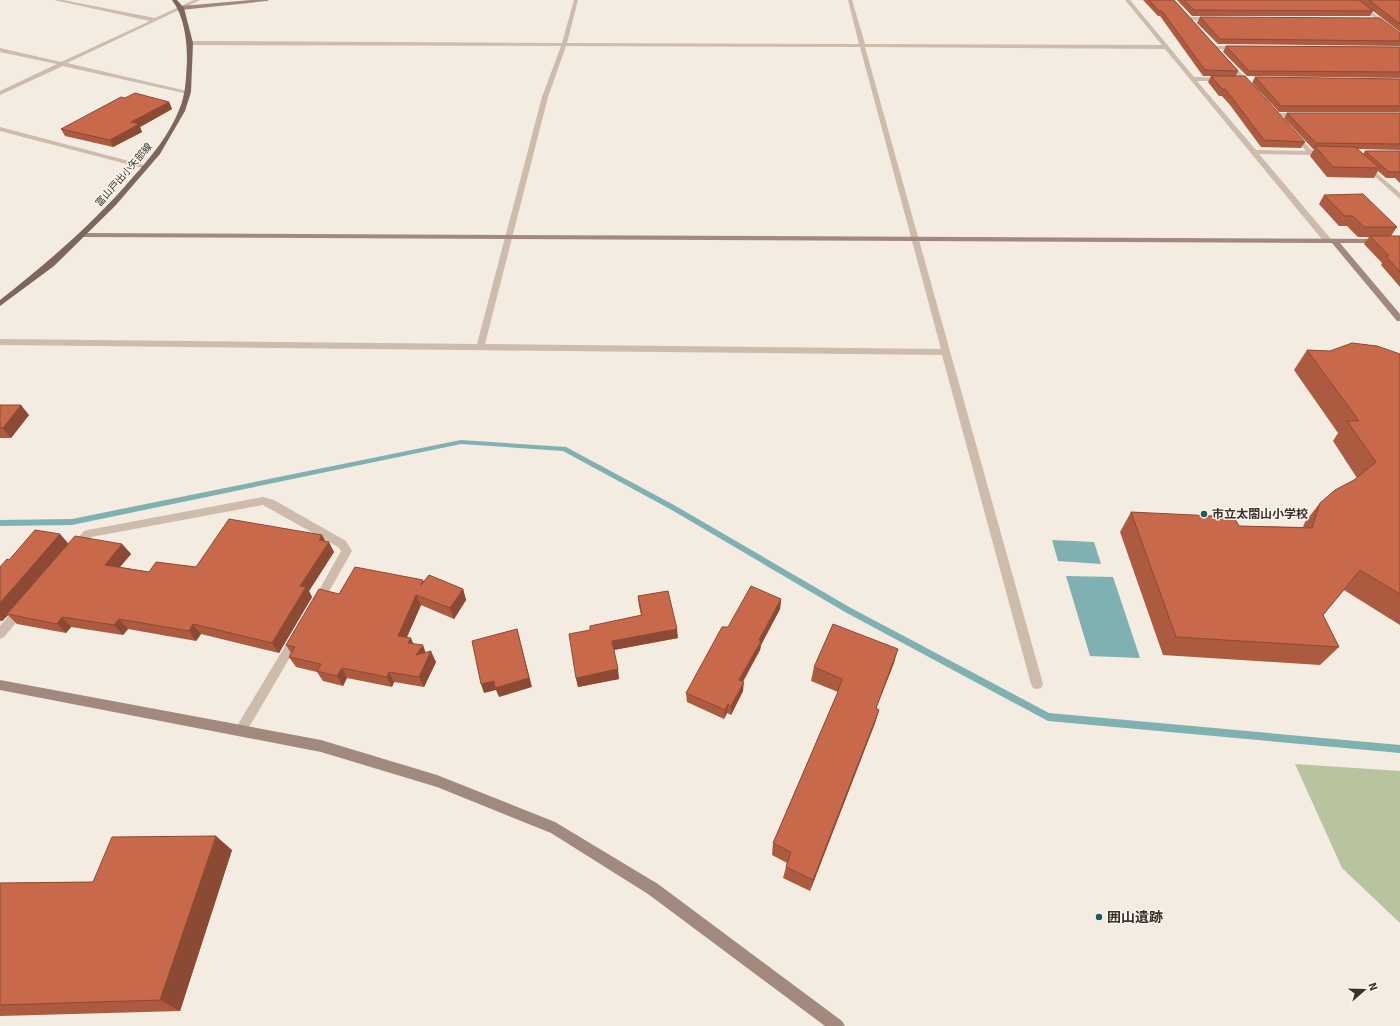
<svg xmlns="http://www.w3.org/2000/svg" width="1400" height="1026" font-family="Signika,'Noto Sans JP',sans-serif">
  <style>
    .green { fill: #b8c4a0 }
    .water { fill: #7fb0b2 }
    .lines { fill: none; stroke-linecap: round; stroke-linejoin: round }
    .stream { fill: #7fb0b2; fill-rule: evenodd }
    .street { fill: #cdbbac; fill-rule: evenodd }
    .secondary { fill: #a18a7d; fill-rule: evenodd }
    .primary { fill: #7d675c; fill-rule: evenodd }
    .wall { fill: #ac5a40 }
    .shaded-wall { fill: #8c4a34 }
    .building { fill: #c8694b; stroke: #8c4a34 }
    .poi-dot { fill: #1f5a5e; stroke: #fbf5ee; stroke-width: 1.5 }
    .labels { text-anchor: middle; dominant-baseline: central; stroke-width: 3; stroke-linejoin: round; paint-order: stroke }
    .far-street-label { font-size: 10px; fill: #3b302b; stroke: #fbf5ee }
    .poi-label { font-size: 12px; font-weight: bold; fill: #3b302b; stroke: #fbf5ee; text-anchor: start }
    .near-poi-label { font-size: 14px; font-weight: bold; fill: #3b302b; stroke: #fbf5ee; text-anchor: start }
  </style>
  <rect width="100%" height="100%" fill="#f4ebe1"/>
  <path class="green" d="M 1295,764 L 1400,771 L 1400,923 L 1342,868 Z"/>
  <g class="water">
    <path d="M 1052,540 L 1094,542 L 1101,564 L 1058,561 Z"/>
    <path d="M 1066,576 L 1113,577 L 1140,658 L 1090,656 Z"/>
  </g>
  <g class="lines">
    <path class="stream" d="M 461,440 L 566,447 L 674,505 L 851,608 L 1049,713 L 1400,745 L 1400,753 L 1048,721 L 845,612 L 670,509 L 563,451 L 461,444 L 72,525 L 0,526 L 0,520 L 72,519 Z"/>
    <g class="street">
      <path d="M 54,0 L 63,0 L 155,18 L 194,0 L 200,0 L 67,63 L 191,92 L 188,94 L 63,66 L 0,95 L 0,91 L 57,64 L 0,52 L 0,48 L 61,62 L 150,21 Z"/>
      <path d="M 574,0 L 578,0 L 567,43 L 859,44 L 848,0 L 852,0 L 865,44 L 1162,45 L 1125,0 L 1130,0 L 1194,77 L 1224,78 L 1225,79 L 1222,81 L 1197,81 L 1256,150 L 1306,151 L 1291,134 L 1294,132 L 1313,151 L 1317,153 L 1314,155 L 1259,154 L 1331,239 L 1331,243 L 1325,243 L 1165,49 L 865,47 L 1043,684 L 1041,688 L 1037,689 L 1033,688 L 1031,684 L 942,355 L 0,345 L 0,339 L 477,344 L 542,97 L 561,46 L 190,45 L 187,43 L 190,41 L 562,43 ZM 566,46 L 860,47 L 941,349 L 485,344 L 548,97 Z"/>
      <path d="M 1352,0 L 1357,0 L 1400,34 L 1400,39 Z"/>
      <path d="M 1189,17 L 1211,17 L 1214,19 L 1211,21 L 1187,20 L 1186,19 Z"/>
      <path d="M 1215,46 L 1238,46 L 1241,48 L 1238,50 L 1213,49 L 1212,48 Z"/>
      <path d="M 1226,61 L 1230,61 L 1252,85 L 1252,87 L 1248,87 L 1226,63 Z"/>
      <path d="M 1277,113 L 1300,113 L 1303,115 L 1300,117 L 1275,116 L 1274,115 Z"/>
      <path d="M 0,127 L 148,166 L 149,167 L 146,169 L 0,131 Z"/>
      <path d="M 1366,164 L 1400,193 L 1400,199 L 1364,167 L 1364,165 Z"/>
      <path d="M 263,497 L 274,500 L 346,541 L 352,551 L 322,604 L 318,605 L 314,604 L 313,601 L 341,551 L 338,547 L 263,505 L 91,537 C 86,543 80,553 71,550 L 70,547 L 84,531 L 88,530 Z"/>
      <path d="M 21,604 L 25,606 L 26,609 L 25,612 L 4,637 L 0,639 L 0,626 L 17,606 Z"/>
      <path d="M 295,634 L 299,636 L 301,639 L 299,642 L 245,734 L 241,736 L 237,734 L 235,730 L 237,726 L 291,636 Z"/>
    </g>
    <g class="secondary">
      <path d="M 251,0 L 269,0 L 267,1 L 181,10 L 178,8 L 181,6 Z"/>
      <path d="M 79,233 L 1400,239 L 1400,243 L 1340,243 L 1400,314 L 1400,321 L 1397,321 L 1332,243 L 82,237 L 79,237 Z"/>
      <path d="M 0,680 L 321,740 L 437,775 L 555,822 L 658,884 L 842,1021 L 845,1026 L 825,1026 L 648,894 L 551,833 L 437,787 L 321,752 L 0,690 Z"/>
    </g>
    <path class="primary" d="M 172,0 L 177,0 L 184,8 L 193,43 L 191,92 L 185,111 L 160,154 L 115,206 L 54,266 L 0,306 L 0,300 C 48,262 93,224 133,177 C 151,157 169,135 179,110 C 186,94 186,77 187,60 C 187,39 184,16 172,0 Z"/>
  </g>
  <g class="wall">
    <path d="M 1143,0 L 1174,0 L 1238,71 L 1236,76 L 1305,142 L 1301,148 L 1261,147 L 1230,105 L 1222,96 L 1219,96 L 1208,82 L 1211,76 L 1233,76 L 1203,76 L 1160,16 L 1158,16 Z"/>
    <path d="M 1177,0 L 1359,0 L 1373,11 L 1370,16 L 1192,16 Z"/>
    <path d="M 1359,0 L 1400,0 L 1400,32 Z"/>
    <path d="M 1200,17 L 1400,33 L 1400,46 L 1218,44 L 1197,23 Z"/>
    <path d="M 1226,46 L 1400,47 L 1400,78 L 1247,76 L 1223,52 Z"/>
    <path d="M 1255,77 L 1400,79 L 1400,112 L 1279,112 L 1252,83 Z"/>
    <path d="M 125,98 L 169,102 L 172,109 L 140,127 L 142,132 L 113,147 L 65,136 L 61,129 Z"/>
    <path d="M 1287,113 L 1400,113 L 1400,150 L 1358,149 L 1363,154 L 1365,151 L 1400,151 L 1400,183 L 1395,178 L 1386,178 L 1378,171 L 1374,178 L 1327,177 L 1310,156 L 1314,149 L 1313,149 L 1284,118 Z"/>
    <path d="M 1324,195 L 1397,227 L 1391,236 L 1400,236 L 1400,287 L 1381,265 L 1382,263 L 1364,244 L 1369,237 L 1358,237 L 1347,226 L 1339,226 L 1319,204 Z"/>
    <path d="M 1307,350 L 1400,354 L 1400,625 L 1344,590 L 1323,615 L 1339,647 L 1320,665 L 1163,655 L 1120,532 L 1131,512 L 1239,526 L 1303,527 L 1305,522 L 1320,503 L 1357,478 L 1333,441 L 1338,433 L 1294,370 Z"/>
    <path d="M 0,405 L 29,415 L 11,438 L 0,438 Z"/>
    <path d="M 60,534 L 68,543 L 122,544 L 131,554 L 120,567 L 149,572 L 196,567 L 326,541 L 334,552 L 309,591 L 312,597 L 279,653 L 201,634 L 196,641 L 128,629 L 123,635 L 71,627 L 66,633 L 17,624 L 8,615 L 2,621 L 0,621 L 0,567 L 9,560 Z"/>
    <path d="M 424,581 L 463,589 L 466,600 L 454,619 L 421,605 L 407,637 L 413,644 L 426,653 L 436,662 L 424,687 L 394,682 L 392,687 L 347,678 L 343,686 L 323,681 L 317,672 L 296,667 L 289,657 L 291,653 L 286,645 L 339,594 Z"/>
    <path d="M 638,596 L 678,638 L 614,650 L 619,679 L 578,687 L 576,678 L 590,630 L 641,615 L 639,606 Z"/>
    <path d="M 781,599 L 780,609 L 761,645 L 760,650 L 743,682 L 743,691 L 731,715 L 727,713 L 724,719 L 687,702 L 686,693 L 728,627 Z"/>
    <path d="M 894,663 L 876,708 L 879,710 L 875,723 L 810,891 L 783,878 L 786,867 L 787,863 L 772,855 L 773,843 L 838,692 L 811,681 L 814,667 Z"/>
    <path d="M 232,850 L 180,1011 L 0,1016 L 0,883 L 93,882 Z"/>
  </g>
  <g class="shaded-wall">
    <path d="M 169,102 L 172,109 L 140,127 L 142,132 L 113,147 L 110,140 L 131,122 Z"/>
    <path d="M 21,405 L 29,415 L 11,438 L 3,428 Z"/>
    <path d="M 60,534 L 68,544 L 7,614 L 8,615 L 2,621 L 0,619 L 0,603 Z"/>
    <path d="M 322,535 L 327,544 L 329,542 L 334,552 L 309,591 L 312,597 L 279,653 L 272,643 L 300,586 L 319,540 Z"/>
    <path d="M 122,544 L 131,554 L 113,575 L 105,565 Z"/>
    <path d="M 463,589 L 466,600 L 454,619 L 450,608 Z"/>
    <path d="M 416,595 L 421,605 L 403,646 L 398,636 Z"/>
    <path d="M 781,599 L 780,609 L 761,645 L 760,650 L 738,689 L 739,680 L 759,640 Z"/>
    <path d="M 62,617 L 71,627 L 66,633 L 57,624 Z"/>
    <path d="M 119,619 L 128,629 L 123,635 L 114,625 Z"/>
    <path d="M 193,624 L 201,634 L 196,641 L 189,631 Z"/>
    <path d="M 517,629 L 532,687 L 499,697 L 496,690 L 484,693 L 481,684 L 494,681 Z"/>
    <path d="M 677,629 L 678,638 L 613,650 L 612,641 Z"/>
    <path d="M 411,638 L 415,648 L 408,643 Z"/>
    <path d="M 423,645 L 427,656 L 416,655 Z"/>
    <path d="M 898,649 L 894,663 L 871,721 L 876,708 Z"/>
    <path d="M 431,651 L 436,662 L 424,687 L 419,677 Z"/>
    <path d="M 342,668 L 347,678 L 343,686 L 337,676 Z"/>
    <path d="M 618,669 L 619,679 L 578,687 L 576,678 Z"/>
    <path d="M 389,672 L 394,682 L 392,687 L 387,677 Z"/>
    <path d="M 744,682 L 743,691 L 731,715 L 731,706 Z"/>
    <path d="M 728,704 L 727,713 L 724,719 L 725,710 Z"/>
    <path d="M 879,710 L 875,723 L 810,891 L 813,880 Z"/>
    <path d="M 216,836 L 232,850 L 180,1011 L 160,1000 Z"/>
  </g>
  <g class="building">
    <path d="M 1149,0 L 1174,0 L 1238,71 L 1205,70 L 1162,11 L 1159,11 Z"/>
    <path d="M 1184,0 L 1359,0 L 1373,11 L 1194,10 Z"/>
    <path d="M 1369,0 L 1400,0 L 1400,24 Z"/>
    <path d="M 1200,17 L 1380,18 L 1400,33 L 1400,41 L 1220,39 Z"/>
    <path d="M 1226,46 L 1400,47 L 1400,72 L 1249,71 Z"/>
    <path d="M 1211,76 L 1245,76 L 1305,142 L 1264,140 L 1233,99 L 1225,89 L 1222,89 Z"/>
    <path d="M 1255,77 L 1400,79 L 1400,106 L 1281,106 Z"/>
    <path d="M 135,93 L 169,102 L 131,122 L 139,124 L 110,140 L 61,129 L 121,97 L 125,98 Z"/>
    <path d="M 1287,113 L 1400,113 L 1400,144 L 1316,143 Z"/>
    <path d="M 1315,146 L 1355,147 L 1380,168 L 1333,167 Z"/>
    <path d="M 1365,151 L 1400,151 L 1400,173 L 1399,172 L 1389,172 Z"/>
    <path d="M 1363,194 L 1397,227 L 1364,227 L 1353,216 L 1345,216 L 1324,195 Z"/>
    <path d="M 1370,236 L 1400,236 L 1400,272 L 1386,256 L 1389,256 Z"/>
    <path d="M 1352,343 L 1377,346 L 1400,354 L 1400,594 L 1360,570 L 1323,615 L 1339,647 L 1176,637 L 1131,512 L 1234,517 L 1239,526 L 1312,528 L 1320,503 L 1335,490 L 1354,480 L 1376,462 L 1347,421 L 1359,421 L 1307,350 L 1330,351 Z"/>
    <path d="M 0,405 L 21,405 L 3,428 L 0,428 Z"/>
    <path d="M 229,519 L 322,535 L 319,540 L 329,542 L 300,586 L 306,587 L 272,643 L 193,624 L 189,631 L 119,619 L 114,625 L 62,617 L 57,624 L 7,614 L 75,536 L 122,544 L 105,565 L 149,572 L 156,562 L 196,567 Z"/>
    <path d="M 35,530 L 60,534 L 0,603 L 0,567 L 7,559 L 9,560 Z"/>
    <path d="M 355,567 L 423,580 L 421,585 L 429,575 L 463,589 L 450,608 L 416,595 L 398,636 L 411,638 L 408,643 L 423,645 L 416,655 L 431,651 L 419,677 L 389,672 L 387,677 L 342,668 L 337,676 L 317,671 L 321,664 L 289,657 L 295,647 L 286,645 L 319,589 L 339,594 Z"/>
    <path d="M 751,586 L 781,599 L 759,640 L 761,641 L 739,680 L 744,682 L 731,706 L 728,704 L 725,710 L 686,693 L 722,627 L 728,627 Z"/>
    <path d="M 668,591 L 677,629 L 612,641 L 618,669 L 576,678 L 569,634 L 590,630 L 590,626 L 642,615 L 638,596 Z"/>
    <path d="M 833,624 L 898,649 L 876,708 L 879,710 L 813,880 L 786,867 L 791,852 L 773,843 L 837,694 L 842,679 L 814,667 Z"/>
    <path d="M 517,629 L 529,678 L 495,688 L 494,681 L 481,684 L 472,641 Z"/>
    <path d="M 216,836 L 160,1000 L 0,1005 L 0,883 L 93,882 L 112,837 Z"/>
  </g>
  <g class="poi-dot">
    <circle cx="1204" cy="514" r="4"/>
    <circle cx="1099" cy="917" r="4"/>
  </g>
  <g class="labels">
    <g class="far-street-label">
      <text transform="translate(124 175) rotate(-49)">富山戸出小矢部線</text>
    </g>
    <g class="poi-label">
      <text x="1212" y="514">市立太閤山小学校</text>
    </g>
    <g class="near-poi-label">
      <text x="1107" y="917">囲山遺跡</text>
    </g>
  </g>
  <g transform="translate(1364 990) rotate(70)" stroke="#fbf5ee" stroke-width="3" paint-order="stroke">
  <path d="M0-3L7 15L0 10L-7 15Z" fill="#3b302b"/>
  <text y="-6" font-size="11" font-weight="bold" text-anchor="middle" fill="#3b302b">N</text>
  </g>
</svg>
